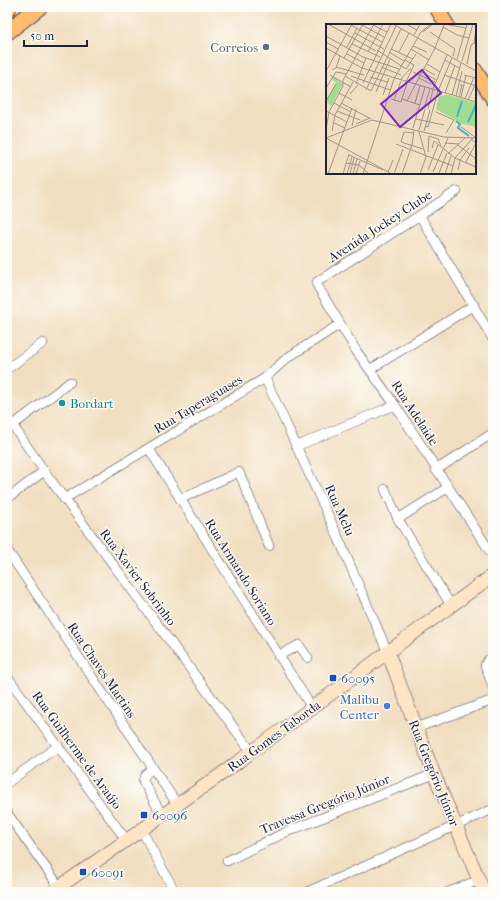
<svg xmlns="http://www.w3.org/2000/svg" width="500" height="899" font-family="'IM FELL French Canon',serif">
  <style>
    .lines { fill: none; stroke-linecap: round; stroke-linejoin: round }
    .street-casing { stroke: #413e4f; stroke-width: 10 }
    .secondary-casing { stroke: #413e4f; stroke-width: 14 }
    .primary-casing { stroke: #413e4f; stroke-width: 16 }
    .highway-casing { stroke: #413e4f; stroke-width: 18 }
    .street { stroke: #fff; stroke-width: 9 }
    .secondary { stroke: #ffe4c6; stroke-width: 13 }
    .primary { stroke: #ffbb71; stroke-width: 14 }
    .highway { stroke: #ffbb71; stroke-width: 16 }
    .service-dot { fill: #5c6f8a; stroke: #fdfcf7; stroke-width: 1.5 }
    .culture-dot { fill: #0f9aa8; stroke: #fdfcf7; stroke-width: 1.5 }
    .transit-dot { fill: #1a4fb4; stroke: #fdfcf7; stroke-width: 1.5 }
    .shop-dot { fill: #3f7fe0; stroke: #fdfcf7; stroke-width: 1.5 }
    .labels { text-anchor: middle; dominant-baseline: central; stroke-width: 3; stroke-linejoin: round; paint-order: stroke }
    .service-label { font-size: 13px; fill: #4e5e75; stroke: #fdfcf7; text-anchor: end }
    .street-label { font-size: 13px; fill: #22223b; stroke: #fdfcf7 }
    .culture-label { font-size: 13px; fill: #0d838f; stroke: #fdfcf7; text-anchor: start }
    .transit-label { font-size: 13px; fill: #164399; stroke: #fdfcf7; text-anchor: start }
    .shop-label { font-size: 13px; fill: #366cbe; stroke: #fdfcf7; text-anchor: end }
    .inset-river { fill: none; stroke: #48b3c6; stroke-width: 2 }
    .inset-road { fill: none; stroke: #9f938b; stroke-width: 1 }
    .view { fill: #7b2cbf; fill-opacity: 0.15; stroke: #7b2cbf; stroke-width: 2 }
    .inset-edge { fill: none; stroke: #22223b; stroke-width: 2 }
  </style>
  <rect width="100%" height="100%" fill="#fdfcf7"/>
  <filter id="ink" filterUnits="userSpaceOnUse"><feTurbulence type="fractalNoise" baseFrequency=".025" numOctaves="2"/><feDisplacementMap in="SourceGraphic" scale="8" xChannelSelector="R" yChannelSelector="G"/><feConvolveMatrix kernelMatrix="1 2 1 2 8 2 1 2 1" color-interpolation-filters="sRGB"/></filter>
  <filter id="wash" filterUnits="userSpaceOnUse"><feTurbulence type="fractalNoise" baseFrequency=".012" numOctaves="4" result="noise"/><feDisplacementMap in="SourceGraphic" scale="16" xChannelSelector="R" yChannelSelector="G"/><feGaussianBlur stdDeviation="0.9" result="paint"/><feColorMatrix in="noise" values="0 0 0 0 0 0 0 0 0 0 0 0 0 0 0 0 0 1.4 0 .05"/><feComposite in="paint" operator="in"/></filter>
  <g filter="url(#wash)">
    <rect width="100%" height="100%" fill="#f2dfc1"/>
  </g>
  <g filter="url(#ink)">
    <g class="lines">
      <defs>
        <g id="street">
          <path d="M 457,191 L 317,282 L 317,285 L 357,352 L 395,405 L 493,556"/>
          <path d="M 420,216 L 493,339"/>
          <path d="M 7,369 L 43,343"/>
          <path d="M 371,369 L 474,305"/>
          <path d="M 265,378 L 338,537 L 388,653"/>
          <path d="M 7,417 L 44,471 L 251,751"/>
          <path d="M 13,425 L 70,382"/>
          <path d="M 297,446 L 395,405"/>
          <path d="M 149,449 L 312,708"/>
          <path d="M 436,470 L 493,433"/>
          <path d="M 385,489 L 398,519 L 452,607"/>
          <path d="M 7,499 L 44,471"/>
          <path d="M 64,499 L 265,378 L 287,358 L 340,324"/>
          <path d="M 180,499 L 239,472 L 269,546"/>
          <path d="M 398,519 L 447,488"/>
          <path d="M 7,550 L 177,804"/>
          <path d="M 278,656 L 299,645 L 308,658"/>
          <path d="M 493,658 L 488,660 L 485,665 L 493,687"/>
          <path d="M 7,676 L 126,840"/>
          <path d="M 416,728 L 493,700"/>
          <path d="M 152,768 L 145,775 L 143,781 L 162,815"/>
          <path d="M 7,783 L 58,746"/>
          <path d="M 7,813 L 63,892"/>
          <path d="M 141,829 L 175,892"/>
          <path d="M 227,861 L 286,832 L 434,774"/>
          <path d="M 307,892 L 493,809"/>
          <path d="M 449,892 L 479,880"/>
        </g>
        <g id="secondary">
          <path d="M 388,653 L 434,774 L 484,892"/>
          <path d="M 52,892 L 223,773 L 493,575"/>
        </g>
        <g id="primary">
          <path d="M 436,7 L 447,25"/>
          <path d="M 475,70 L 493,99"/>
        </g>
        <g id="highway">
          <path d="M 7,9 L 9,7"/>
          <path d="M 7,32 L 39,7"/>
        </g>
      </defs>
      <use href="#street" class="street-casing"/>
      <use href="#secondary" class="secondary-casing"/>
      <use href="#primary" class="primary-casing"/>
      <use href="#highway" class="highway-casing"/>
      <use href="#street" class="street"/>
      <use href="#secondary" class="secondary"/>
      <use href="#primary" class="primary"/>
      <use href="#highway" class="highway"/>
    </g>
  </g>
  <circle class="service-dot" cx="266" cy="47" r="4"/>
  <circle class="culture-dot" cx="62" cy="403" r="4"/>
  <g class="transit-dot">
    <rect x="329" y="674" width="8" height="8" rx="2"/>
    <rect x="140" y="811" width="8" height="8" rx="2"/>
    <rect x="79" y="868" width="8" height="8" rx="2"/>
  </g>
  <circle class="shop-dot" cx="387" cy="706" r="4"/>
  <g class="labels">
    <g class="service-label">
      <text x="258" y="47">Correios</text>
    </g>
    <g class="street-label">
      <text transform="translate(380 226) rotate(-33)">Avenida Jockey Clube</text>
      <text transform="translate(198 404) rotate(-31)">Rua Taperaguases</text>
      <text transform="translate(415 413) rotate(57)">Rua Adelaide</text>
      <text transform="translate(340 510) rotate(66)">Rua Melu</text>
      <text transform="translate(241 572) rotate(58)">Rua Armando Soriano</text>
      <text transform="translate(138 577) rotate(53)">Rua Xavier Sobrinho</text>
      <text transform="translate(102 670) rotate(56)">Rua Chaves Martins</text>
      <text transform="translate(274 736) rotate(-36)">Rua Gomes Taborda</text>
      <text transform="translate(77 750) rotate(54)">Rua Guilherme de Araújo</text>
      <text transform="translate(434 773) rotate(68)">Rua Gregório Júnior</text>
      <text transform="translate(325 804) rotate(-22)">Travessa Gregório Júnior</text>
    </g>
    <g class="culture-label">
      <text x="70" y="403">Bordart</text>
    </g>
    <g class="transit-label">
      <text x="341" y="678">60095</text>
      <text x="152" y="815">60096</text>
      <text x="91" y="872">60091</text>
    </g>
    <g class="shop-label">
      <text x="379" y="699">Malibu<tspan x="379" dy="15">Center</tspan></text>
    </g>
  </g>
  <g transform="translate(326 24)">
    <rect width="150" height="150" fill="#f2dfc1"/>
    <path d="M 8,53 L 17,60 L 5,82 L 0,77 L 10,59 L 6,55 ZM 122,71 L 150,79 L 150,103 L 137,100 L 110,85 L 113,72 Z" fill="#a2dc8f"/>
    <path class="inset-river" d="M 131,93 L 136,77M 130,97 L 134,100 L 132,104 L 143,112M 142,98 L 150,81"/>
    <path class="inset-road" d="M 2,0 L 50,27M 67,0 L 150,47M 80,0 L 91,6M 118,0 L 140,4 L 141,0M 25,1 L 56,18M 36,1 L 58,13M 47,1 L 61,8M 117,3 L 131,11 L 143,14M 97,8 L 107,0M 104,8 L 129,25 L 127,32M 29,9 L 58,25M 88,11 L 94,0M 0,12 L 37,33 L 73,45M 0,18 L 12,25M 148,19 L 150,4M 26,20 L 54,33M 87,22 L 101,28M 21,23 L 31,4M 0,24 L 36,44 L 150,78M 65,25 L 87,35M 85,25 L 103,36M 51,26 L 80,45 L 90,30M 42,28 L 57,0M 63,28 L 78,37M 73,28 L 83,9M 21,30 L 38,39M 18,34 L 37,0M 131,35 L 140,4M 79,36 L 88,41 L 80,58M 119,36 L 133,44M 136,37 L 147,0M 101,40 L 114,48M 141,40 L 145,21 L 150,18M 10,43 L 38,51M 55,43 L 75,51M 98,45 L 109,51M 6,46 L 10,44 L 14,32M 0,47 L 26,0M 87,48 L 109,58M 96,48 L 110,56M 4,51 L 25,63M 118,51 L 150,62M 138,51 L 150,54M 19,52 L 45,67 L 75,5M 25,52 L 64,66M 44,53 L 61,58M 93,54 L 105,60M 74,56 L 84,45 L 86,46M 37,59 L 65,0M 30,60 L 40,34M 89,61 L 109,24 L 118,1M 0,64 L 10,48 L 20,50M 107,65 L 121,31M 40,66 L 70,2M 50,68 L 64,35M 13,69 L 26,76M 119,69 L 129,41M 24,70 L 32,61M 57,71 L 63,54M 126,71 L 135,39M 130,72 L 136,47M 133,73 L 136,61 L 134,61M 135,73 L 140,51M 65,75 L 75,78 L 81,59M 76,75 L 94,81M 139,75 L 148,53M 68,76 L 75,57M 142,76 L 150,59M 0,77 L 10,60M 81,77 L 89,61M 8,79 L 25,88M 15,79 L 45,95M 89,79 L 94,62M 98,84 L 104,65M 102,85 L 107,66M 0,87 L 21,98M 11,87 L 34,96M 110,88 L 128,96 L 120,109M 90,95 L 118,101M 8,99 L 19,104M 30,100 L 44,94M 26,102 L 30,85M 99,102 L 102,103 L 112,67 L 126,34M 135,103 L 149,113M 87,104 L 99,63M 0,106 L 3,88 L 17,62 L 17,56 L 48,0M 93,106 L 99,85M 6,107 L 9,91 L 27,58M 98,107 L 104,86M 93,108 L 100,133 L 94,150M 87,109 L 78,108 L 75,118 L 97,125M 103,112 L 112,115 L 115,122M 0,114 L 66,150M 0,114 L 46,96 L 118,113 L 150,114M 119,119 L 133,120M 70,120 L 127,142M 132,121 L 150,135M 106,124 L 108,117 L 129,134 L 147,114M 102,128 L 103,112M 122,130 L 139,114M 23,131 L 57,146M 140,138 L 150,119 L 145,115M 20,139 L 33,141 L 43,150M 102,146 L 112,121M 132,146 L 134,136 L 143,124M 62,148 L 67,136M 107,148 L 122,114M 113,149 L 121,129M 2,150 L 26,84M 17,150 L 23,130M 21,150 L 26,133M 24,150 L 28,134M 27,150 L 31,135M 30,150 L 34,137M 37,150 L 68,55 L 95,8 L 105,0M 68,150 L 77,125M 76,150 L 86,121 L 88,106M 119,150 L 125,132M 125,150 L 129,134 L 150,143"/>
    <path class="view" d="M 96,46 L 115,69 L 74,103 L 55,80 Z"/>
    <rect width="150" height="150" class="inset-edge"/>
  </g>
  <rect width="500" height="899" fill="none" stroke="#fdfcf7" stroke-width="24"/>
  <path d="M24 40v6h63v-6" fill="none" stroke="#22223b" stroke-width="2"/>
  <text x="30" y="40" font-size="12" fill="#22223b" stroke="#fdfcf7" stroke-width="3" paint-order="stroke">50 m</text>
</svg>
